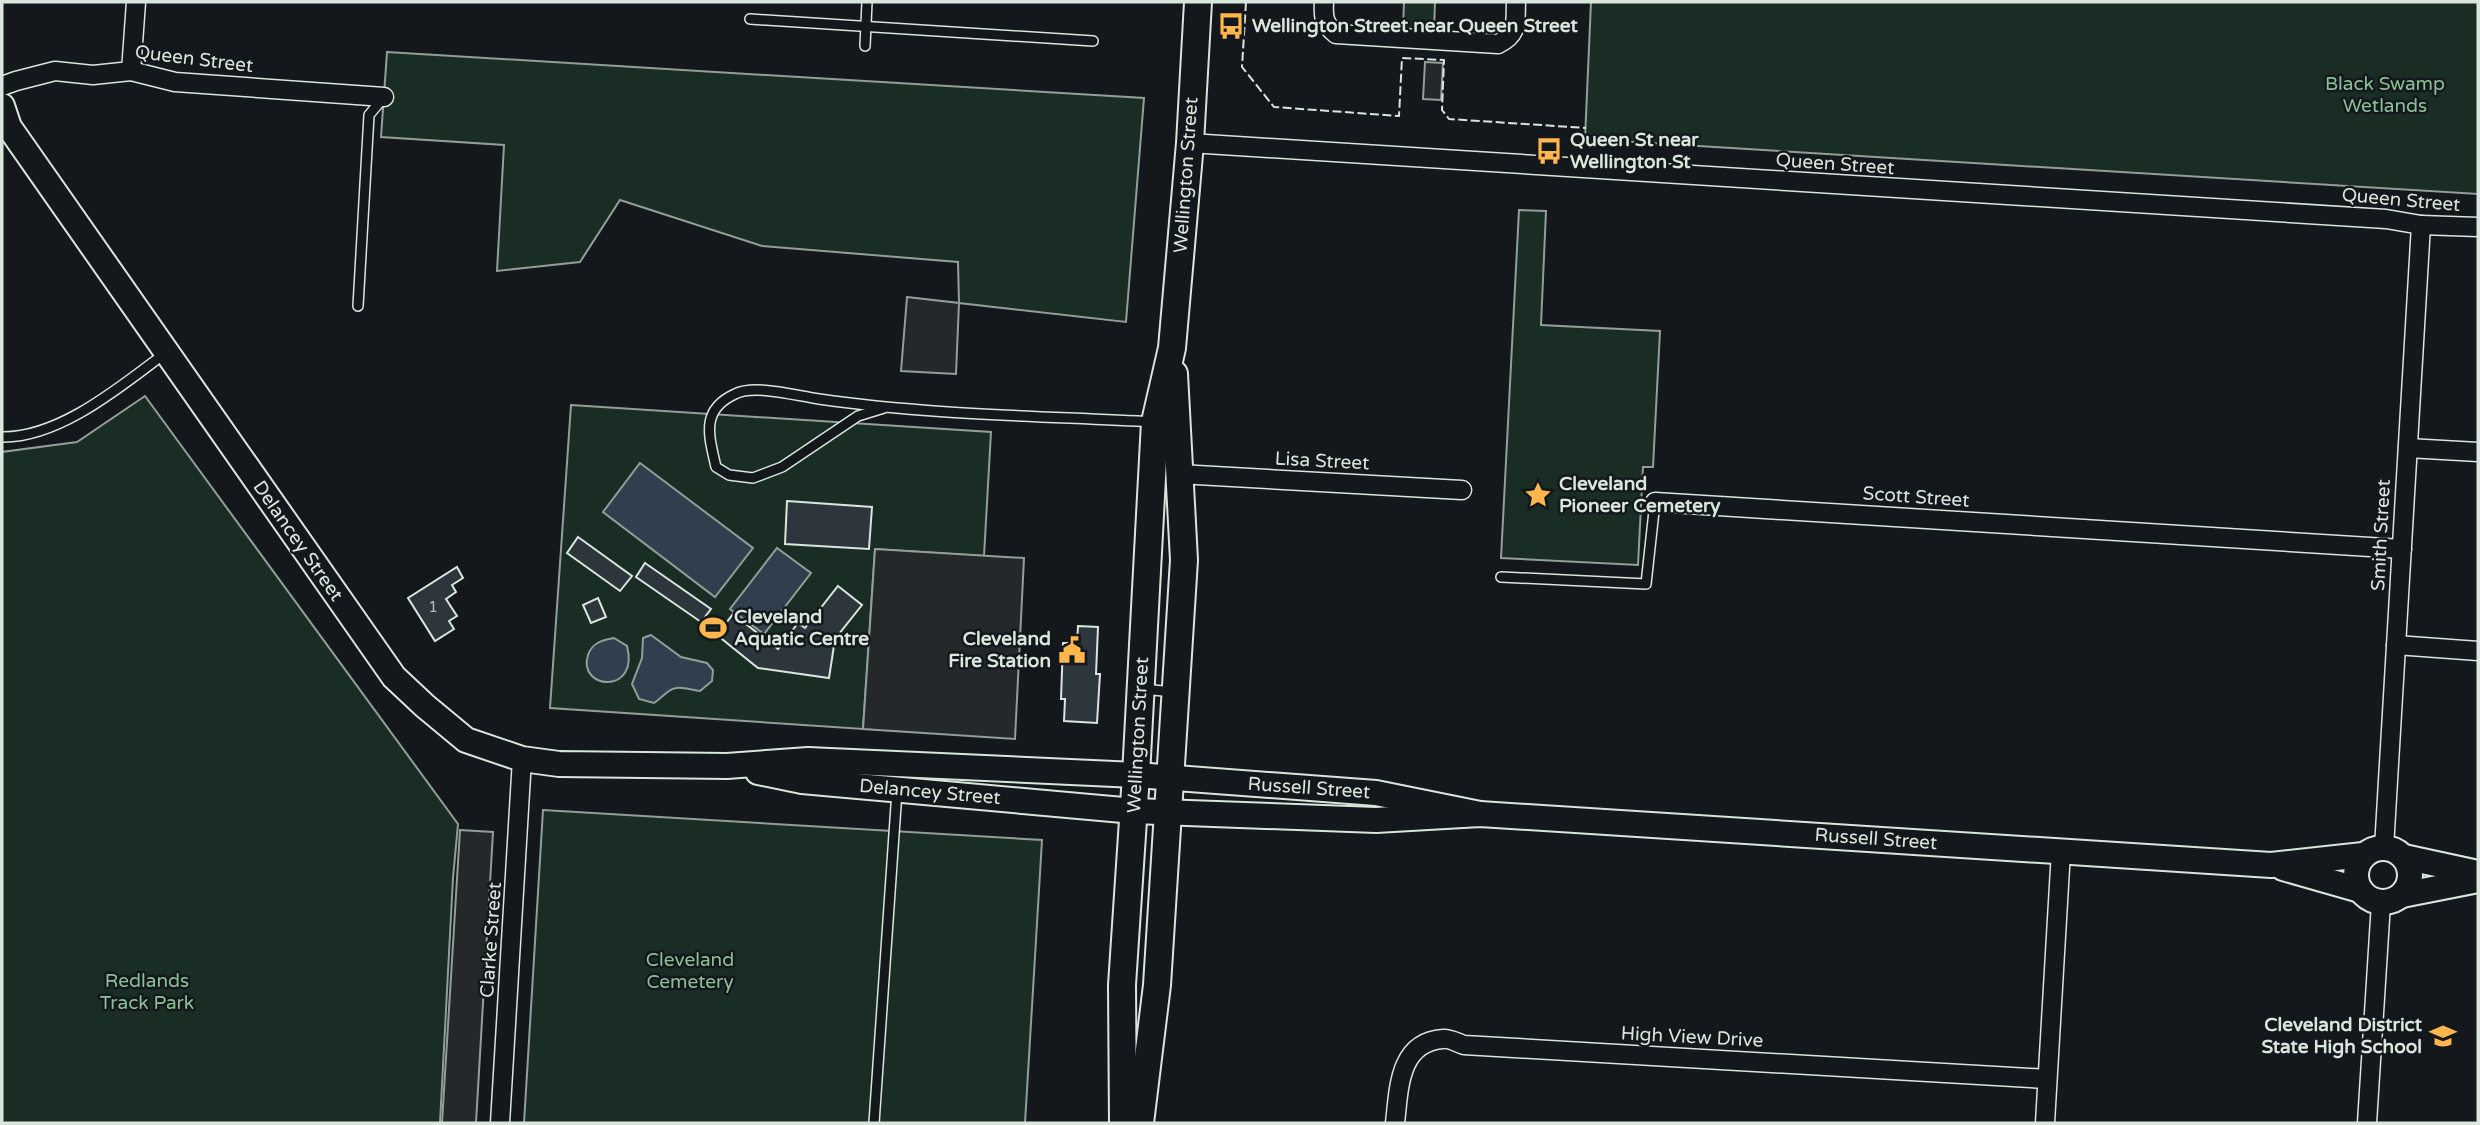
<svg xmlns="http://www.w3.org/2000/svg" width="2480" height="1125" font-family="'Varela Round',sans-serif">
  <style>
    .green { fill: #1a2d24; stroke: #939e99; stroke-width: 2 }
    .parking { fill: #24282b; stroke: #939e99; stroke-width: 2 }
    .water { fill: #2f3f4d; stroke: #939e99; stroke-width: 2 }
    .building { fill: #2c363c; stroke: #d8e6dc; stroke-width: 2 }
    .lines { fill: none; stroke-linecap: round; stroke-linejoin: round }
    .lane-casing { stroke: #d8e6dc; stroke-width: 12 }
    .street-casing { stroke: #d8e6dc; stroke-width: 21 }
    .secondary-casing { stroke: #d8e6dc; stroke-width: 28 }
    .primary-casing { stroke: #d8e6dc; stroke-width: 30 }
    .lane { stroke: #14181c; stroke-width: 9 }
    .street { stroke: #14181c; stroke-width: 18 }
    .secondary { stroke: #14181c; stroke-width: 24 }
    .primary { stroke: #14181c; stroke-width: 26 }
    .fence { stroke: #d8e6dc; stroke-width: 2; stroke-dasharray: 9 3.5; stroke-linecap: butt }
    .labels { text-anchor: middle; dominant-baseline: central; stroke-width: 5; stroke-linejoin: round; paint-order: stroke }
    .number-label { font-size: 16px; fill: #adbab4 }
    .poi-label { font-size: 19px; font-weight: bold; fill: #d8e6dc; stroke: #14181c; text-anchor: start }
    .street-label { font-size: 19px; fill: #d8e6dc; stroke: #14181c }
    .park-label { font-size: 19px; fill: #8ac095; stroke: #14181c }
  </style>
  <rect width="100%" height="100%" fill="#14181c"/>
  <g class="green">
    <path d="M 1404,2 L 1435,2 L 1434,31 L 1403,29 Z"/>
    <path d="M 1591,2 L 2478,2 L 2478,194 L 1585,139 Z"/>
    <path d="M 387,52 L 1144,98 L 1126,322 L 959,303 L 958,262 L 762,246 L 620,200 L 580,262 L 497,271 L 504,145 L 381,137 Z"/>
    <path d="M 1519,210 L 1546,211 L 1541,325 L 1660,331 L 1653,467 L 1643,467 L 1638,565 L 1501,558 Z"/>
    <path d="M 145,396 L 458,824 L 453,878 L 440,1123 L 2,1123 L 2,452 L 77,442 Z"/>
    <path d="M 571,405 L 991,432 L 984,556 L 875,549 L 863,729 L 550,708 Z"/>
    <path d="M 543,810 L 1042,840 L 1025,1123 L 524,1123 Z"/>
  </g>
  <g class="parking">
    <path d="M 1425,62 L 1443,63 L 1441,100 L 1423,99 Z"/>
    <path d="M 907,297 L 959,303 L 956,374 L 901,371 Z"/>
    <path d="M 875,549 L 1024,558 L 1015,739 L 863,729 Z"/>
    <path d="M 460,830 L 493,832 L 476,1123 L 442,1123 Z"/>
  </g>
  <g class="water">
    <path d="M 640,463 L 753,548 L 715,597 L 603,512 Z"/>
    <path d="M 777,548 L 811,573 L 764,634 L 730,609 Z"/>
    <path d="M 651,635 L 681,657 L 707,663 L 713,670 L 712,681 L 700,691 C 690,690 678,684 669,691 C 663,695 660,699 654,703 L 639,699 L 632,684 L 642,658 L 643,638 Z"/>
    <path d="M 614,638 L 627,646 C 640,695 577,690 588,655 C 592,643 602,640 614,638 Z"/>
  </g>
  <g class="building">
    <path d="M 787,501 L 872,507 L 869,549 L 785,544 Z"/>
    <path d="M 578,537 L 632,576 L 620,591 L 567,553 Z"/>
    <path d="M 645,563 L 711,609 L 701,622 L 636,577 Z"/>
    <path d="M 457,567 L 463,578 L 452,585 L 456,592 L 446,599 L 457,616 L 449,621 L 454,629 L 435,641 L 408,598 Z"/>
    <path d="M 838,586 L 862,605 L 835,639 L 829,678 L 758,668 L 717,635 L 733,614 L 778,649 L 798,623 L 805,628 Z"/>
    <path d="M 598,598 L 606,617 L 591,623 L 583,605 Z"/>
    <path d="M 1078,626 L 1098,627 L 1096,674 L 1100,674 L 1097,723 L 1064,721 L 1065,699 L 1061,699 L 1063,643 L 1077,643 Z"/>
  </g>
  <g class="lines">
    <defs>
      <g id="lane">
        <path d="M 750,19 L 1093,41"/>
        <path d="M 865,46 L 867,2"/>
        <path d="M 358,306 L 369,115 L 384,97"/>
        <path d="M 884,408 L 858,416 L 782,467 L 753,478 L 729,475 L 716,467 C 709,436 700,410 735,394 C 755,384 797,396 819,399 C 930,415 1042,416 1153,422"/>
        <path d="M 2,437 C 59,438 120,387 164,354"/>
        <path d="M 1501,577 L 1646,584 L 1655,502"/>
        <path d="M 1142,689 L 1174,692"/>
        <path d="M 874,1123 L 897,791"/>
      </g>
      <g id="street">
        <path d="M 1324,2 C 1323,17 1324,24 1336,34 L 1498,44 C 1519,34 1515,22 1516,2"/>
        <path d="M 131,71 L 136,2"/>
        <path d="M 2,86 L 16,81 L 55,71 L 93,75 L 131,71 L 175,82 L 384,97"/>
        <path d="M 1190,143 L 2386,219 L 2421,225 L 2478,227"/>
        <path d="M 2408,448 L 2478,452"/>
        <path d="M 1179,474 L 1462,490"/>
        <path d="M 1655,502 L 2402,549"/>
        <path d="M 2396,645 L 2478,651"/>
        <path d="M 2384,848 L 2421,225"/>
        <path d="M 500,1123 L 522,759"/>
        <path d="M 1395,1123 C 1399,1090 1398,1042 1443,1039 C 1449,1038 1458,1043 1464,1045 L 2047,1079"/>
        <path d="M 2045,1123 L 2061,851"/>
        <path d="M 2367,1123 L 2381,903"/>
      </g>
      <g id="secondary">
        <path d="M 2,106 L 9,127 L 394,677 L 425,706 L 466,740 L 522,759 L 559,764 L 727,766 L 808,760 L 1136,775 L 1376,793 L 1480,814"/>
        <path d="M 758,772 L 802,781 L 1134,811 L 1376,820 L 1480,814 L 2271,865 L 2363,855"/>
        <circle cx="2383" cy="875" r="27"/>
        <path d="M 2404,857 L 2478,873"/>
        <path d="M 2283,868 L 2360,890"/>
        <path d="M 2402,895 L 2478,880"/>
      </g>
      <g id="primary">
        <path d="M 1123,1123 L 1122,985 L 1136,775 L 1155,422 L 1172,348 L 1190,143 L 1198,2"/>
        <path d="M 1140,1123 L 1157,985 L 1184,560 L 1174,374"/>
      </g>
    </defs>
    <use href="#lane" class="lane-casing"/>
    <use href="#street" class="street-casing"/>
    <use href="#secondary" class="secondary-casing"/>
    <use href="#primary" class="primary-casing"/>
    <use href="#lane" class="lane"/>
    <use href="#street" class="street"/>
    <use href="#secondary" class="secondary"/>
    <use href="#primary" class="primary"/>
    <path class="fence" d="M 1246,2 L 1242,67 L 1274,107 L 1399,116 L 1402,58 L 1444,60 L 1442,110 L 1449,119 L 1586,128"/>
  </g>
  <defs>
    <symbol id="bus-bare" viewBox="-9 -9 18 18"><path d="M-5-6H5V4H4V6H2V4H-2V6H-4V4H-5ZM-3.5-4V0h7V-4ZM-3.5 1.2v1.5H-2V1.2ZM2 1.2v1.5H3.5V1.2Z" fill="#ffb74d" stroke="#14181c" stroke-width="2.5" paint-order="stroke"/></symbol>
    <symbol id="sight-bare" viewBox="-9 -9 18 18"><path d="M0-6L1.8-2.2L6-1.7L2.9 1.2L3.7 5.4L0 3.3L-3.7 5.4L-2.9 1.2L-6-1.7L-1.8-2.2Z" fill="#ffb74d" stroke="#14181c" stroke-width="2.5" paint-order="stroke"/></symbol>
    <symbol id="stadium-bare" viewBox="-9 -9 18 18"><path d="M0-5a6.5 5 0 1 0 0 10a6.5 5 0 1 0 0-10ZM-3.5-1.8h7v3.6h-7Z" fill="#ffb74d" stroke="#14181c" stroke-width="2.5" paint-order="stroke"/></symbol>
    <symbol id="civic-bare" viewBox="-9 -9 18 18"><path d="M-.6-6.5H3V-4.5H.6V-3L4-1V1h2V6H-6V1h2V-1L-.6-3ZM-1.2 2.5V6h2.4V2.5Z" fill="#ffb74d" stroke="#14181c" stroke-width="2.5" paint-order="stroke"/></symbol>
    <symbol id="school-bare" viewBox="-9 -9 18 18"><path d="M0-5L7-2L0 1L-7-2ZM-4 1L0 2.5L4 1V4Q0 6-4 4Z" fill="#ffb74d" stroke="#14181c" stroke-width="2.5" paint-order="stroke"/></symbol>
  </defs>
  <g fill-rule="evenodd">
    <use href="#bus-bare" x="1212" y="7" width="38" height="38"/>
    <use href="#bus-bare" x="1530" y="132" width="38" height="38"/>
    <use href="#sight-bare" x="1519" y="476" width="38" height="38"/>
    <use href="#stadium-bare" x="694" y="609" width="38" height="38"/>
    <use href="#civic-bare" x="1053" y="631" width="38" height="38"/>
    <use href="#school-bare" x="2424" y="1017" width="38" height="38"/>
  </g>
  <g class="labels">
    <g class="number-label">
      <text x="433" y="607">1</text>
    </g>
    <g class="poi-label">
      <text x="1252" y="26">Wellington Street near Queen Street</text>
      <text x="1570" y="140">Queen St near<tspan x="1570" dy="22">Wellington St</tspan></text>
      <text x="1559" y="484">Cleveland<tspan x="1559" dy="22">Pioneer Cemetery</tspan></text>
      <text x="734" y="617">Cleveland<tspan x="734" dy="22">Aquatic Centre</tspan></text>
      <text x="1051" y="639" text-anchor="end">Cleveland<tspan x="1051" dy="22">Fire Station</tspan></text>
      <text x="2422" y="1025" text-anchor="end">Cleveland District<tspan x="2422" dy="22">State High School</tspan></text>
    </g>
    <g class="street-label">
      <text transform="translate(194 59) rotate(7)">Queen Street</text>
      <text transform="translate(1835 164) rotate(4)">Queen Street</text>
      <text transform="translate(1186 175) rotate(-86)">Wellington Street</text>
      <text transform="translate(2401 200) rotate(5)">Queen Street</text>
      <text transform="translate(1322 461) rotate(3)">Lisa Street</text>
      <text transform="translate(1916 497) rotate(4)">Scott Street</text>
      <text transform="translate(2381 535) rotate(-87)">Smith Street</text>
      <text transform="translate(298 541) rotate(55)">Delancey Street</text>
      <text transform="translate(1138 735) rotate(-87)">Wellington Street</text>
      <text transform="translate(1309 788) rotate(4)">Russell Street</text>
      <text transform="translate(930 792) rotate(5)">Delancey Street</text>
      <text transform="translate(1876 839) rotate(4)">Russell Street</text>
      <text transform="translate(491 940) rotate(-86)">Clarke Street</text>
      <text transform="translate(1692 1037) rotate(3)">High View Drive</text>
    </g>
    <g class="park-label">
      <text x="2385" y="84">Black Swamp<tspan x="2385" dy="22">Wetlands</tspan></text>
      <text x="690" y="960">Cleveland<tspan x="690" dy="22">Cemetery</tspan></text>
      <text x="147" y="981">Redlands<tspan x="147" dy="22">Track Park</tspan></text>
    </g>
  </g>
  <rect width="2480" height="1125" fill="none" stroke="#d8e6dc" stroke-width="7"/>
</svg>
